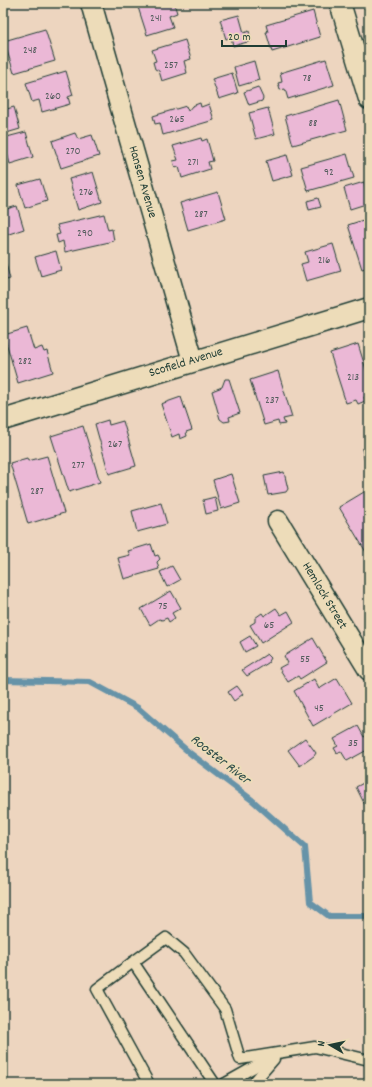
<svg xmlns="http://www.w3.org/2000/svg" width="372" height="1087" font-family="Dekko,sans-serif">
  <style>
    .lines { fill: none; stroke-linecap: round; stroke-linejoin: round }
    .stream { stroke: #6693a8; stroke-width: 6 }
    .building { fill: #ebb8d6; stroke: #1f3d34 }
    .lane-casing { stroke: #1f3d34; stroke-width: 13 }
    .street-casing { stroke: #1f3d34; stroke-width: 23 }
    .lane { stroke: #eddcb9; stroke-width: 10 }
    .street { stroke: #eddcb9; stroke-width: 20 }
    .labels { text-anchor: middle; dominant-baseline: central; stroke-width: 4; stroke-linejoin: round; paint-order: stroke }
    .number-label { font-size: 11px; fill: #525c5c }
    .street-label { font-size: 13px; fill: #1f3d34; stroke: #eddcb9 }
    .water-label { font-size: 14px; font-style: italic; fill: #2b4b47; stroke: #eddcb9 }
  </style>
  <rect width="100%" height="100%" fill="#edd5bf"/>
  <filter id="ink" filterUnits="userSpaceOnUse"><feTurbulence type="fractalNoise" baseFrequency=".025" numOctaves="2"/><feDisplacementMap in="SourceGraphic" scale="8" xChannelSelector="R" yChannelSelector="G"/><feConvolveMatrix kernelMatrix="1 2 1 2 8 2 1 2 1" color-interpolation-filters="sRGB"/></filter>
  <g filter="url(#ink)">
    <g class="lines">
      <path class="stream" d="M 3,680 L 90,682 L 138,708 L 191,754 L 252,800 L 305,847 L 310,902 L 329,916 L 369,916"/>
    </g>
    <g class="building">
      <path d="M 140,3 L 174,3 L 177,13 L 169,16 L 173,27 L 147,35 L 137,4 Z"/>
      <path d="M 313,11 L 320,37 L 272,52 L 266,32 L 268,32 L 266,25 Z"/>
      <path d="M 239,15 L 244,33 L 249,31 L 251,41 L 233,46 L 231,37 L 226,39 L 220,20 Z"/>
      <path d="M 45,29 L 55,61 L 14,73 L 4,41 Z"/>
      <path d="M 185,40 L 191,59 L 184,61 L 187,73 L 162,81 L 159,71 L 155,69 L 153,62 L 156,61 L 152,50 Z"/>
      <path d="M 326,59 L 334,85 L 288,99 L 285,89 L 280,90 L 278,83 L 282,82 L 280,73 Z"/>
      <path d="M 254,61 L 259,80 L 239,86 L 234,67 Z"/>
      <path d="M 66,71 L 73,95 L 68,97 L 70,104 L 42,112 L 39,100 L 32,102 L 26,83 Z"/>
      <path d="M 232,73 L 238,93 L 219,99 L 212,79 Z"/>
      <path d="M 258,87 L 263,98 L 262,101 L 249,105 L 244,92 Z"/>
      <path d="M 339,100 L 347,130 L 293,145 L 285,116 Z"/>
      <path d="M 200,103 L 201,107 L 209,104 L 214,120 L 163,135 L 160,123 L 155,124 L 153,116 L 186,106 L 188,111 L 192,106 Z"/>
      <path d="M 14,107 L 20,129 L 3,134 L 3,110 Z"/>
      <path d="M 268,108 L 275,134 L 256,139 L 249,113 Z"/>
      <path d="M 26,132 L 33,157 L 10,164 L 3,138 Z"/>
      <path d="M 75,133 L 78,139 L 92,135 L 99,156 L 61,168 L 52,141 Z"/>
      <path d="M 201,138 L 202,141 L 207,139 L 213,161 L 208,162 L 210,169 L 182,178 L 179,167 L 175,168 L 173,161 L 178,160 L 173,146 Z"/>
      <path d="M 347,154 L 354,178 L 308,191 L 301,167 Z"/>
      <path d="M 287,155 L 293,175 L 272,181 L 266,161 Z"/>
      <path d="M 93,172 L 102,202 L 78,210 L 69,179 Z"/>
      <path d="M 40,179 L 47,201 L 25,208 L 18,185 Z"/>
      <path d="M 364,182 L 369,203 L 350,209 L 344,188 Z"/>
      <path d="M 218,192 L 226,219 L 188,230 L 180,203 Z"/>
      <path d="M 318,198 L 321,207 L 309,210 L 307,201 Z"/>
      <path d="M 17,206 L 24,229 L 3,236 L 3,210 Z"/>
      <path d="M 104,214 L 108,230 L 112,229 L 114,241 L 65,252 L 63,241 L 58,243 L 56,235 L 60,234 L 57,225 Z"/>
      <path d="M 369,218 L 369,267 L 362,269 L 348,225 Z"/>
      <path d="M 333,244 L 341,271 L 306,281 L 301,264 L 308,262 L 305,252 Z"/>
      <path d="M 56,251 L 61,270 L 41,276 L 35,257 Z"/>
      <path d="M 6,264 L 10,279 L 3,281 L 3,265 Z"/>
      <path d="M 27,328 L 34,350 L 42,347 L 44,352 L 47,351 L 53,372 L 18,383 L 4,335 Z"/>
      <path d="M 358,344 L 369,379 L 369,396 L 364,397 L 365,401 L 358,404 L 356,400 L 346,403 L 330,353 Z"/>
      <path d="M 278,371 L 292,417 L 283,419 L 285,424 L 279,425 L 278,421 L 264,425 L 250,380 Z"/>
      <path d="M 225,379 L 229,379 L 240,413 L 229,417 L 230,421 L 224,422 L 220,419 L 212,391 L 222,387 Z"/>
      <path d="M 181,397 L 192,430 L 186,432 L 187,436 L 180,439 L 179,434 L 172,437 L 161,404 Z"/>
      <path d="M 108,420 L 109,425 L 123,421 L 136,466 L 109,474 L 95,424 Z"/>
      <path d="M 83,426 L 100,482 L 69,492 L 51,436 Z"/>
      <path d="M 369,447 L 369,470 L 367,471 L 362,449 Z"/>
      <path d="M 47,456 L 64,513 L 28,524 L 10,463 L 27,458 L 28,461 Z"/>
      <path d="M 284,472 L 288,489 L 286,492 L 268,495 L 264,476 Z"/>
      <path d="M 231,474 L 240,503 L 221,509 L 213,480 Z"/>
      <path d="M 369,489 L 369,557 L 339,507 Z"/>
      <path d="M 215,497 L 218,511 L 206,514 L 203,500 Z"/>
      <path d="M 161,503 L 167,524 L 137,532 L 132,511 Z"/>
      <path d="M 151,544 L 155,556 L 158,555 L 160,559 L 157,562 L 159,569 L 124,579 L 118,558 L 130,555 L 128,551 Z"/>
      <path d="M 172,566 L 180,580 L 167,587 L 160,572 Z"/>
      <path d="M 171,591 L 181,608 L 172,613 L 175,618 L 169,622 L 167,618 L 162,620 L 159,619 L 150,625 L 141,609 Z"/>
      <path d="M 276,608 L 281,615 L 288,611 L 294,622 L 261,643 L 250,625 L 255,622 L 255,618 L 262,613 L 264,616 Z"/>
      <path d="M 250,636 L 256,646 L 245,652 L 240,642 Z"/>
      <path d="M 313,638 L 327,662 L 300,679 L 298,676 L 288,682 L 279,668 L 288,663 L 284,656 Z"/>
      <path d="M 267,654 L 271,658 L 268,663 L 247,676 L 242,670 Z"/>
      <path d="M 337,678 L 352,703 L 313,726 L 294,691 L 314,679 L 319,689 Z"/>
      <path d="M 237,686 L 243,694 L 234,701 L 228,692 Z"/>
      <path d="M 358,726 L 364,737 L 369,734 L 369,749 L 347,761 L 341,751 L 337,753 L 334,748 L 338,746 L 334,739 Z"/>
      <path d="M 305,738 L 316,753 L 314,756 L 300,766 L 288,750 Z"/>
      <path d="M 369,780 L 369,806 L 366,807 L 356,787 Z"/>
    </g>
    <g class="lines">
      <defs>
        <g id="lane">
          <path d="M 133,962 L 97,989 L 149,1084"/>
          <path d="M 215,1084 L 133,962 L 166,938 L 184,953 L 225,1009 L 240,1059 L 315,1047 L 369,1060"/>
          <path d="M 224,1084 L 272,1057"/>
          <path d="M 253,1084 L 255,1081 L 274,1059"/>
        </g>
        <g id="street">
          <path d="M 91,3 L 193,361"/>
          <path d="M 340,3 L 369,99"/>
          <path d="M 3,420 L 369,308"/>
          <path d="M 278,521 L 369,670"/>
        </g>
      </defs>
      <use href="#lane" class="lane-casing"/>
      <use href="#street" class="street-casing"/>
      <use href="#lane" class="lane"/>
      <use href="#street" class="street"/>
    </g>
  </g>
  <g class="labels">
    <g class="number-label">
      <text x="156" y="19">241</text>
      <text x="30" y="51">248</text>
      <text x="171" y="66">257</text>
      <text x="307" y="79">78</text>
      <text x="53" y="97">260</text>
      <text x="177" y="120">265</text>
      <text x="313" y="124">88</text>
      <text x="73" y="152">270</text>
      <text x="193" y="163">271</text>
      <text x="329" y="173">92</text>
      <text x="86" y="193">276</text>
      <text x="201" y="215">287</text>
      <text x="85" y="234">290</text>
      <text x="324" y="261">216</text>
      <text x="25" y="362">282</text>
      <text x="353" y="378">213</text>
      <text x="272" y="401">237</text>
      <text x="115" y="445">267</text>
      <text x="78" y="466">277</text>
      <text x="37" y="492">287</text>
      <text x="163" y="607">75</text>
      <text x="269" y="626">65</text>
      <text x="305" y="660">55</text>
      <text x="319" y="709">45</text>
      <text x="353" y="744">35</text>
    </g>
    <g class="street-label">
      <text transform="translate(142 182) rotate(74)">Hansen Avenue</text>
      <text transform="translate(186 363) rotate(-17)">Scofield Avenue</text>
      <text transform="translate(324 596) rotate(59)">Hemlock Street</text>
    </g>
    <g class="water-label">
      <text transform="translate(220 760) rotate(38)">Rooster River</text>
    </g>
  </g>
  <rect width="372" height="1087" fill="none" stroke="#eddcb9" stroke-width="16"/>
  <rect x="8" y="8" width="356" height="1071" fill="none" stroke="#1f3d34" stroke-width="1.5" filter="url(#ink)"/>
  <g transform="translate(330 1045) rotate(279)" stroke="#eddcb9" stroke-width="3" paint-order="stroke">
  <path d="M0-3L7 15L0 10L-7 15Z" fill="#1f3d34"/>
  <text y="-6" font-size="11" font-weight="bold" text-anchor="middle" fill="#1f3d34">N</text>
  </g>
  <path d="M222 40v6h64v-6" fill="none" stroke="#1f3d34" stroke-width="2"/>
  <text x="228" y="40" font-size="12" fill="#1f3d34" stroke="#eddcb9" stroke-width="3" paint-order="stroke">20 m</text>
</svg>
